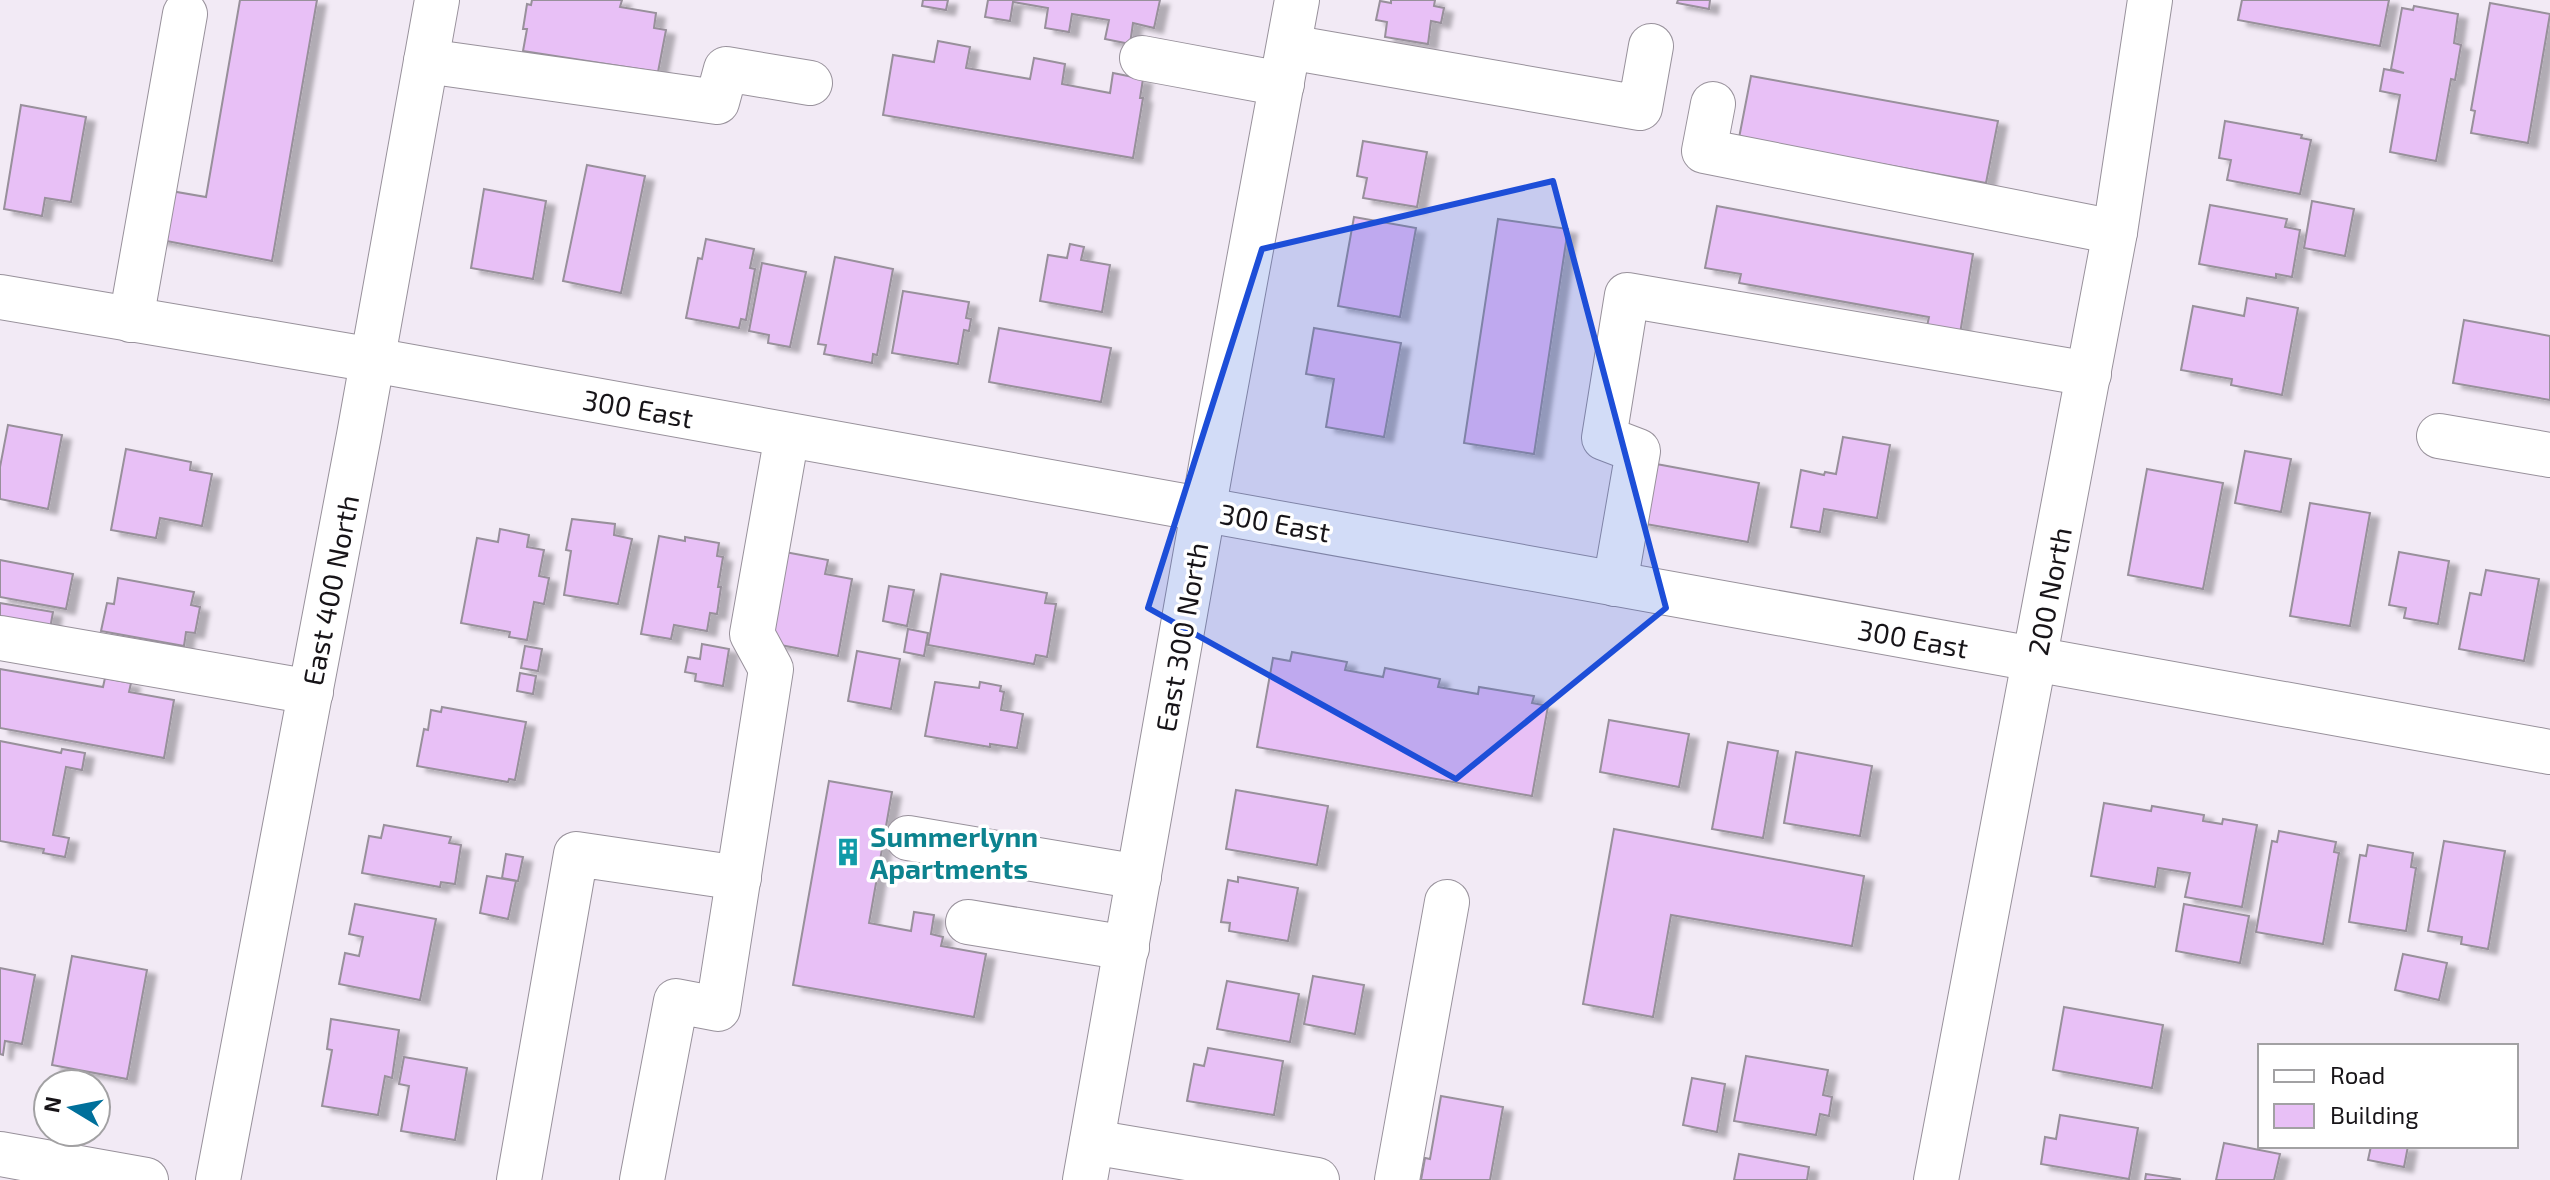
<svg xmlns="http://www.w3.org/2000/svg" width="2550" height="1180" font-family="'Exo 2',sans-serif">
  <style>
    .building { fill: #e8c0f6; stroke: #98909b; stroke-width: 2; filter: url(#shadow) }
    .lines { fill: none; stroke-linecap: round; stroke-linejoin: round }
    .minor-casing { stroke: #98919b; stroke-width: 46 }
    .minor { stroke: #fff; stroke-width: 44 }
    .marked { fill: #1d4ed8; fill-opacity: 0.2; stroke: #1d4ed8; stroke-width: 6; stroke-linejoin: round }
    .labels { text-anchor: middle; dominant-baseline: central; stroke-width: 7; stroke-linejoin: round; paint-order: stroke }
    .street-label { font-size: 28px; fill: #171418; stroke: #fff }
    .culture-label { font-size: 28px; font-weight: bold; fill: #0d838f; stroke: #fff; text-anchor: start }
  </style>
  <defs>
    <filter id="shadow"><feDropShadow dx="9" dy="5" stdDeviation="2" flood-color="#0004"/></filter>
  </defs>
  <rect width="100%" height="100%" fill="#f2eaf5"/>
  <g class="building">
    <path d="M 240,0 L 317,0 L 272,261 L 156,239 L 165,190 L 206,197 Z"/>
    <path d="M 532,0 L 622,0 L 620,7 L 656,13 L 654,28 L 666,30 L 658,72 L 523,51 L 527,29 L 523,29 L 527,4 L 531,5 Z"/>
    <path d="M 923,0 L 948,0 L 946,10 L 922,6 Z"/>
    <path d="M 988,0 L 1160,0 L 1154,28 L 1133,23 L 1130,44 L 1105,39 L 1109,20 L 1072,14 L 1069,32 L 1045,28 L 1048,8 L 1013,2 L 1010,21 L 985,17 Z"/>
    <path d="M 1391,0 L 1435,0 L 1434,6 L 1444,8 L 1441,23 L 1431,21 L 1428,44 L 1385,37 L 1387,22 L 1376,20 L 1380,1 L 1391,3 Z"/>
    <path d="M 1678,0 L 1710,0 L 1709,9 L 1677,3 Z"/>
    <path d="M 2242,0 L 2389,0 L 2380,46 L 2238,20 Z"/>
    <path d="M 2490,3 L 2550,14 L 2528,143 L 2471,133 L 2475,111 L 2471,110 Z"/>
    <path d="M 2414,6 L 2458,14 L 2454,43 L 2461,45 L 2455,80 L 2451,79 L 2436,161 L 2390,152 L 2400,95 L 2380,91 L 2384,69 L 2404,73 L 2391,69 L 2402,8 L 2413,10 Z"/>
    <path d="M 938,41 L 970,47 L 966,68 L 1030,79 L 1034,58 L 1065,64 L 1062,84 L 1110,93 L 1113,73 L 1143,79 L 1140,98 L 1143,98 L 1133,158 L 883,115 L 893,55 L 934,62 Z"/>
    <path d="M 1751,76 L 1998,121 L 1986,183 L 1739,138 Z"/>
    <path d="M 21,105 L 86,117 L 71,202 L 45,198 L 42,216 L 4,209 Z"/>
    <path d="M 2225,121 L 2302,135 L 2301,138 L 2311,140 L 2300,194 L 2227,180 L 2231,160 L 2219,158 Z"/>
    <path d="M 1363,141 L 1427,152 L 1417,207 L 1363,198 L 1367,178 L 1357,176 Z"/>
    <path d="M 587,165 L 645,176 L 621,293 L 563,281 Z"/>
    <path d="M 484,189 L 546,201 L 533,279 L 471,268 Z"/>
    <path d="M 2312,201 L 2354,209 L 2345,256 L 2304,248 Z"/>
    <path d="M 2210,205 L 2287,219 L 2285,227 L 2300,230 L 2292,277 L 2276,274 L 2276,278 L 2199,264 Z"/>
    <path d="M 1717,206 L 1973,254 L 1958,346 L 1924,340 L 1929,317 L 1739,283 L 1741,274 L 1705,268 Z"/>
    <path d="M 1354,217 L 1416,228 L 1400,317 L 1338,306 Z"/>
    <path d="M 1498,219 L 1568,229 L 1534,454 L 1464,443 Z"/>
    <path d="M 706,239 L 754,249 L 750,268 L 755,269 L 746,320 L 741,319 L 739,328 L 686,318 L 698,258 L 702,259 Z"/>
    <path d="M 1070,244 L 1084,247 L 1081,260 L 1110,265 L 1102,312 L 1040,301 L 1048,255 L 1067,258 Z"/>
    <path d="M 835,257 L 893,269 L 877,355 L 873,354 L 872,363 L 824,354 L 826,345 L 818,344 Z"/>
    <path d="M 762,263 L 806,272 L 790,347 L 768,343 L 769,335 L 749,331 Z"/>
    <path d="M 903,291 L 969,302 L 966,318 L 971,319 L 969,331 L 964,330 L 958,364 L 892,353 Z"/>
    <path d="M 2247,298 L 2298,308 L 2282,395 L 2231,385 L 2232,379 L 2181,370 L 2193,306 L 2244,316 Z"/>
    <path d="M 2464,320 L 2550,336 L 2550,400 L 2453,383 Z"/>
    <path d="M 999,328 L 1111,348 L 1101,402 L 989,382 Z"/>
    <path d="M 1314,328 L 1401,343 L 1384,437 L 1326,427 L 1334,379 L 1306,374 Z"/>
    <path d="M 8,425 L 62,435 L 48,509 L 0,499 L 0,467 Z"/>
    <path d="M 1843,437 L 1890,445 L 1877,518 L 1824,509 L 1820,532 L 1791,527 L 1801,470 L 1824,475 L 1825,472 L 1836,474 Z"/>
    <path d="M 126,449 L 191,462 L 190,470 L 212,474 L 202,526 L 160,518 L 156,538 L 111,530 Z"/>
    <path d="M 2245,451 L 2291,459 L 2281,512 L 2235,503 Z"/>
    <path d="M 1651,463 L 1759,483 L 1748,542 L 1640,523 Z"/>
    <path d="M 2147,469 L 2223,483 L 2203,589 L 2128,575 Z"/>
    <path d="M 2310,503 L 2370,513 L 2350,626 L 2290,616 Z"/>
    <path d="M 572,519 L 615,524 L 614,535 L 632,539 L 618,604 L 564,595 L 571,551 L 566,550 Z"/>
    <path d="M 500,529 L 529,535 L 527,547 L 544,550 L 539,576 L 549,578 L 544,604 L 534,602 L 527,640 L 509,637 L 510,632 L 461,623 L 477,538 L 498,542 Z"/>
    <path d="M 659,536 L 685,541 L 685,537 L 719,543 L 717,556 L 723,557 L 718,587 L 721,587 L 717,614 L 710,613 L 707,631 L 674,625 L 671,639 L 641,634 Z"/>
    <path d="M 785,552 L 828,560 L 825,574 L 852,579 L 838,656 L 770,643 Z"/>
    <path d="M 2399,552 L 2449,561 L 2438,624 L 2404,618 L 2406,608 L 2389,605 Z"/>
    <path d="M 0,560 L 73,574 L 66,609 L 0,597 Z"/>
    <path d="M 2486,570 L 2539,579 L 2524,661 L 2459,649 L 2470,593 L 2481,595 Z"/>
    <path d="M 941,574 L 1047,593 L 1045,603 L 1056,604 L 1047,657 L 1036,655 L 1034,664 L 928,645 Z"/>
    <path d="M 118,578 L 194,592 L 191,605 L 200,607 L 195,633 L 186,632 L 184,646 L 101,631 L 107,603 L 114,604 Z"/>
    <path d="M 889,586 L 914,590 L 907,626 L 883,621 Z"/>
    <path d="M 0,603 L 53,612 L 48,640 L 0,631 Z"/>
    <path d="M 908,629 L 928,633 L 924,656 L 904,652 Z"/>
    <path d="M 702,644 L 729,649 L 723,686 L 695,681 L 696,674 L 685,672 L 688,657 L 700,659 Z"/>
    <path d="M 525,646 L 542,649 L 538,671 L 521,668 Z"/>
    <path d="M 857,651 L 900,659 L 891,709 L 848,701 Z"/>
    <path d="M 1292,652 L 1347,662 L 1345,670 L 1383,677 L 1385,668 L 1440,679 L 1438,687 L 1478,694 L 1479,687 L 1534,696 L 1532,703 L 1548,706 L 1532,796 L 1257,747 L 1273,658 L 1290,661 Z"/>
    <path d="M 0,669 L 103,687 L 105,678 L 131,683 L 129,692 L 174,700 L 164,758 L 0,728 Z"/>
    <path d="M 520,673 L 536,676 L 533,694 L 517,691 Z"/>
    <path d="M 935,682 L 979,688 L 980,682 L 1001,686 L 1000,691 L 1004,692 L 1001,710 L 1023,714 L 1017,748 L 990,744 L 990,747 L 925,736 Z"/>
    <path d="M 442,707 L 526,722 L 515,780 L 509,779 L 508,782 L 417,766 L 424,729 L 428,730 L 431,710 L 441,712 Z"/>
    <path d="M 1609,720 L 1689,734 L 1679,787 L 1600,772 Z"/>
    <path d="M 0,741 L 61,753 L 62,749 L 85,753 L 82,770 L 66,767 L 53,835 L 69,838 L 65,857 L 43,853 L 44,849 L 0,841 Z"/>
    <path d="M 1728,742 L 1778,751 L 1763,838 L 1712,829 Z"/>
    <path d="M 1796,752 L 1872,766 L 1860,836 L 1784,823 Z"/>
    <path d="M 829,781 L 892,792 L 869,923 L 911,931 L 914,912 L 934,915 L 931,934 L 943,937 L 941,946 L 986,954 L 974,1017 L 793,985 Z"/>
    <path d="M 1236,790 L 1328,806 L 1317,865 L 1226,849 Z"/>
    <path d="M 2104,803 L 2151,811 L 2152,806 L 2204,815 L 2203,821 L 2222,824 L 2223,819 L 2257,825 L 2242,907 L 2185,897 L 2190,873 L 2158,868 L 2155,887 L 2091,876 Z"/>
    <path d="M 384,825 L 451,837 L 449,843 L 461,845 L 455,884 L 441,882 L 440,887 L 362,873 L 369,836 L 381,838 Z"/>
    <path d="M 1614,829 L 1864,876 L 1852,946 L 1671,915 L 1653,1017 L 1583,1004 Z"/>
    <path d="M 2279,831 L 2336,842 L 2334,852 L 2339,853 L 2323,944 L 2256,932 L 2272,841 L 2277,842 Z"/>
    <path d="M 2444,841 L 2505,851 L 2488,949 L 2461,944 L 2462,937 L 2428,931 Z"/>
    <path d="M 2368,845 L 2413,853 L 2411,867 L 2416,868 L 2406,931 L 2349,922 L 2360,855 L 2366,856 Z"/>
    <path d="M 506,854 L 523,857 L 518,881 L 502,878 Z"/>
    <path d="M 487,876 L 516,881 L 508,919 L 480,913 Z"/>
    <path d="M 1238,877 L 1298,888 L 1288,941 L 1229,931 L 1230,923 L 1221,922 L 1228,880 L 1238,882 Z"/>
    <path d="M 355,904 L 436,919 L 420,1000 L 339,984 L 345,953 L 359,956 L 363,937 L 349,934 Z"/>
    <path d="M 2184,904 L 2249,916 L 2240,963 L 2176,951 Z"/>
    <path d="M 2403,954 L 2447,963 L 2439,1000 L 2395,990 Z"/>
    <path d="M 72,956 L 147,970 L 127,1079 L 52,1065 Z"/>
    <path d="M 0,968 L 35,975 L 22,1044 L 5,1041 L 3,1055 L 0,1054 Z"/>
    <path d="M 1313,976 L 1364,985 L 1355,1034 L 1304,1024 Z"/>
    <path d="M 1227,981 L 1299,994 L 1290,1042 L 1217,1029 Z"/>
    <path d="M 2064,1007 L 2163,1025 L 2152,1088 L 2053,1070 Z"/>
    <path d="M 331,1019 L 399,1030 L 392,1078 L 385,1076 L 378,1115 L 322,1106 L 332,1050 L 327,1049 Z"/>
    <path d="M 1208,1048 L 1283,1061 L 1274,1115 L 1187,1101 L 1194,1064 L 1204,1066 Z"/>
    <path d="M 1746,1056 L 1828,1070 L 1823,1095 L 1832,1097 L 1829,1116 L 1820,1114 L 1816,1135 L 1734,1121 Z"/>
    <path d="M 404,1057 L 467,1068 L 455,1140 L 401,1131 L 409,1086 L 399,1084 Z"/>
    <path d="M 1692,1078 L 1725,1084 L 1717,1132 L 1683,1125 Z"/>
    <path d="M 1441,1096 L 1503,1107 L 1490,1180 L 1421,1180 L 1425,1158 L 1430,1159 Z"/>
    <path d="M 2060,1115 L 2138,1128 L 2129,1179 L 2041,1164 L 2045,1137 L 2056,1139 Z"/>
    <path d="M 2224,1143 L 2280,1154 L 2274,1180 L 2216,1180 Z"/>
    <path d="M 2371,1146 L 2408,1146 L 2404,1167 L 2368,1160 Z"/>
    <path d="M 1739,1154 L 1809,1167 L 1807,1180 L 1734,1180 Z"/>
    <path d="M 2146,1174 L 2180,1179 L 2180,1180 L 2145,1180 Z"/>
  </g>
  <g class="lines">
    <defs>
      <g id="minor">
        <path d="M 1289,47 L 1640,108 L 1651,46"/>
        <path d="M 1142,58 L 1282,84"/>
        <path d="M 426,61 L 717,102 L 726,69 L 810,83"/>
        <path d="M 1713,104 L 1704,151 L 2115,232"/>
        <path d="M 0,297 L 373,360 L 2550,752"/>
        <path d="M 131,320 L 185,14"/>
        <path d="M 2439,436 L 2550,455"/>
        <path d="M 1615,584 L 1638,451 L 1604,438 L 1627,295 L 2089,374"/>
        <path d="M 0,638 L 311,692"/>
        <path d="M 908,838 L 1139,877"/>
        <path d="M 968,922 L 1127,948"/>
        <path d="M 1092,1142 L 1317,1180"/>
        <path d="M 0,1154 L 146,1180"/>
        <path d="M 218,1180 L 359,435 L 437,0"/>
        <path d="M 519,1180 L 576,854 L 739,878"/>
        <path d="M 642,1180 L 676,1001 L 718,1009 L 771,669 L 752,634 L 787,435"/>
        <path d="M 1085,1180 L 1213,455 L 1297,0"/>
        <path d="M 1397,1180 L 1447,902"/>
        <path d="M 1936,1180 L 2115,232 L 2150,0"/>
      </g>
    </defs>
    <use href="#minor" class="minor-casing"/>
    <use href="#minor" class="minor"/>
  </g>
  <path class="marked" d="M 1553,181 L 1666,608 L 1456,779 L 1148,608 L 1262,249 Z"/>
  <defs>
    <symbol id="building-bare" viewBox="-9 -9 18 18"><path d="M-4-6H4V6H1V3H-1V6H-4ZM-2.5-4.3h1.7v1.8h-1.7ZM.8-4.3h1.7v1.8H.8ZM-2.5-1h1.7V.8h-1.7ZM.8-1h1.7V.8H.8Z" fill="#0f9aa8" stroke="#fff" stroke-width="2.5" paint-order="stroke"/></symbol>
  </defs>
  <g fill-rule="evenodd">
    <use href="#building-bare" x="828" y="832" width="40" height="40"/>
  </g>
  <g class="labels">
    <g class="street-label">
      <text transform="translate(638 408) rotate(10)">300 East</text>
      <text transform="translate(1275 522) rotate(10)">300 East</text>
      <text transform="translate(330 590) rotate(-79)">East 400 North</text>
      <text transform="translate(2049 591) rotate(-79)">200 North</text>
      <text transform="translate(1181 637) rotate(-80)">East 300 North</text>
      <text transform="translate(1913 638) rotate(10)">300 East</text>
    </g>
    <g class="culture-label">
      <text x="870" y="836">Summerlynn<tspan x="870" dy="32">Apartments</tspan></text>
    </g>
  </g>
  <rect x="2258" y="1044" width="260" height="104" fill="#ffffff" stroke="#a2a1a3" stroke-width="2"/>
  <rect x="2274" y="1070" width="40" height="12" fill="#ffffff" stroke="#a2a1a3" stroke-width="2"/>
  <text x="2330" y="1084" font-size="24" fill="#171418">Road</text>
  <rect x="2274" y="1104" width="40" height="24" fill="#e8c0f6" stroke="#a2a1a3" stroke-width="2"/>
  <text x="2330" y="1124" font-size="24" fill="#171418">Building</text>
  <g transform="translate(72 1108) rotate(280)"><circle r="38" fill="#ffffff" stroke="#a2a1a3" stroke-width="2"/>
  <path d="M0-6L14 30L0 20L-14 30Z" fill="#00709b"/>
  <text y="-12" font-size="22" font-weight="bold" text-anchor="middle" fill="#171418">N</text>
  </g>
</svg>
